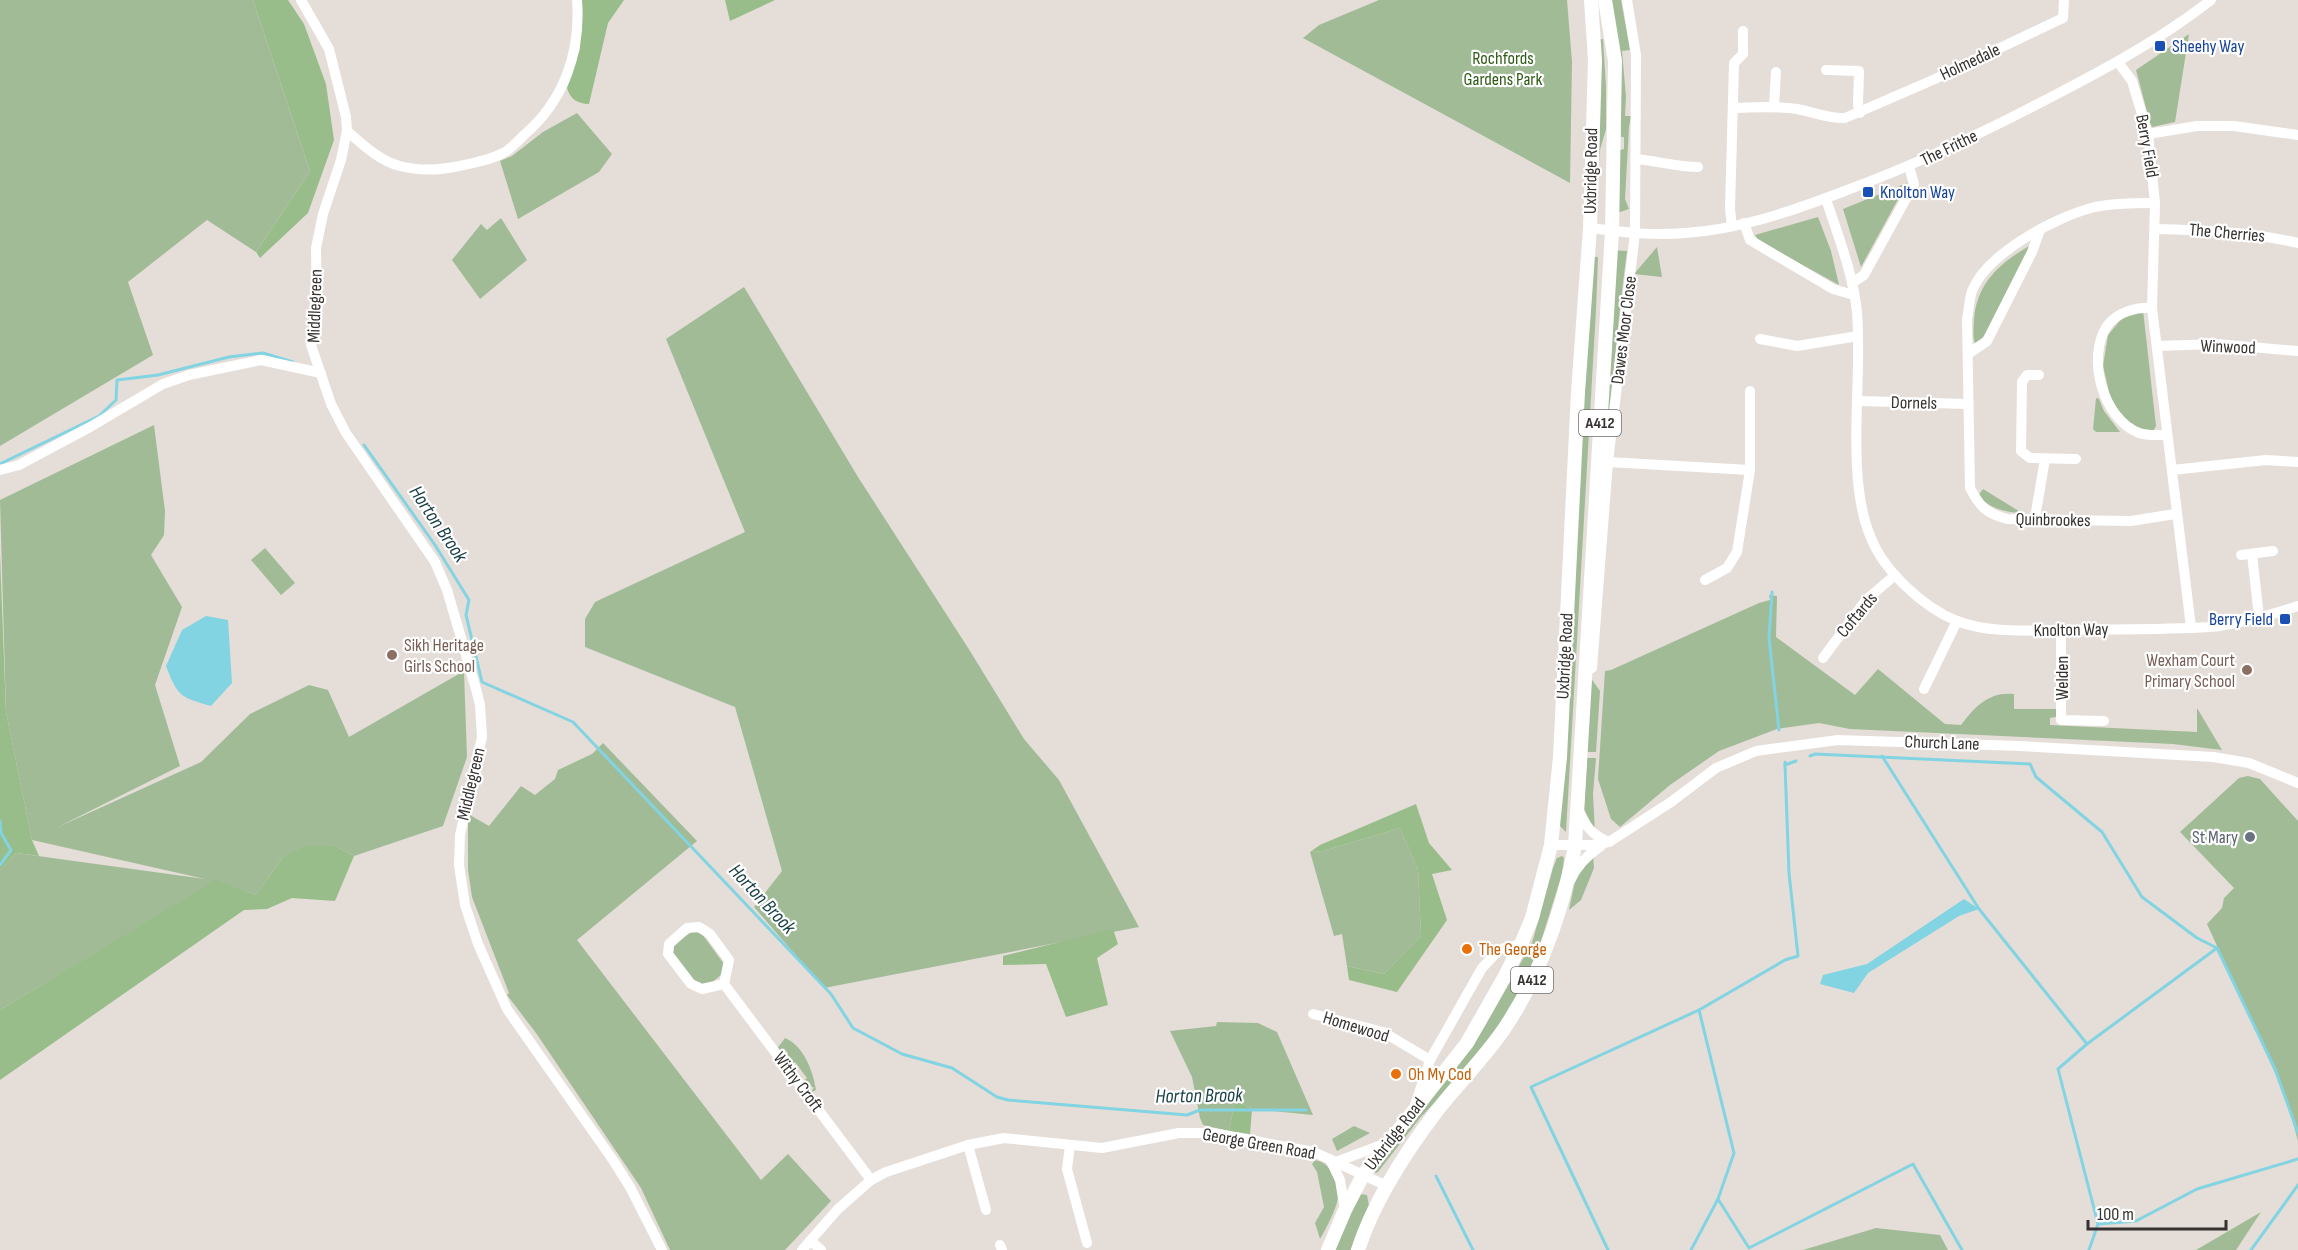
<svg xmlns="http://www.w3.org/2000/svg" width="2298" height="1250" font-family="'Sofia Sans Condensed',sans-serif">
  <style>
    .green { fill: #a1bb97 }
    .forest { fill: #99bd8a }
    .water { fill: #82d4e2 }
    .lines { fill: none; stroke-linecap: round; stroke-linejoin: round }
    .stream { stroke: #82d4e2; stroke-width: 3 }
    .minor { stroke: #fff; stroke-width: 10 }
    .major { stroke: #fff; stroke-width: 14 }
    .transit-dot { fill: #1a4fb4; stroke: #fff; stroke-width: 2 }
    .education-dot { fill: #8d6e63; stroke: #fff; stroke-width: 2 }
    .worship-dot { fill: #6b7280; stroke: #fff; stroke-width: 2 }
    .food-dot { fill: #e8710a; stroke: #fff; stroke-width: 2 }
    .labels { text-anchor: middle; dominant-baseline: central; stroke-width: 4.5; stroke-linejoin: round; paint-order: stroke }
    .shield { fill: #fff; stroke: #72706e; stroke-width: 1.5 }
    .shield-label { font-size: 16px; font-weight: bold; fill: #353230 }
    .transit-label { font-size: 18px; fill: #164399; stroke: #fff; text-anchor: start }
    .park-label { font-size: 18px; fill: #2e5b14; stroke: #fff }
    .street-label { font-size: 18px; fill: #353230; stroke: #fff }
    .education-label { font-size: 18px; fill: #785e54; stroke: #fff; text-anchor: start }
    .worship-label { font-size: 18px; fill: #5b616d; stroke: #fff; text-anchor: end }
    .food-label { font-size: 18px; fill: #c56008; stroke: #fff; text-anchor: start }
    .water-label { font-size: 20px; font-style: italic; fill: #1a4147; stroke: #fff }
  </style>
  <rect width="100%" height="100%" fill="#e5ddd8"/>
  <g class="green">
    <path d="M 0,0 L 253,0 L 310,171 L 256,252 L 207,220 L 128,282 L 153,355 L 0,446 Z"/>
    <path d="M 1379,0 L 1567,0 L 1572,62 L 1570,183 L 1303,38 L 1319,25 Z"/>
    <path d="M 1609,0 L 1621,0 L 1630,50 L 1622,51 L 1626,97 L 1625,116 L 1631,116 L 1629,127 L 1625,199 L 1629,209 L 1617,213 L 1620,150 L 1624,149 L 1624,137 L 1621,137 Z"/>
    <path d="M 2189,34 L 2175,122 L 2152,127 L 2150,123 L 2136,70 Z"/>
    <path d="M 1603,39 L 1606,87 L 1606,129 L 1600,150 L 1595,200 L 1596,40 Z"/>
    <path d="M 577,113 L 612,154 L 599,172 L 518,219 L 500,161 L 512,156 L 543,132 Z"/>
    <path d="M 1907,183 L 1861,267 L 1843,209 Z"/>
    <path d="M 1818,217 L 1831,251 L 1839,285 L 1759,241 L 1755,235 Z"/>
    <path d="M 501,218 L 527,260 L 480,299 L 452,260 L 481,224 L 487,230 Z"/>
    <path d="M 2029,246 L 2032,249 L 1985,335 L 1978,343 L 1975,343 C 1972,335 1974,327 1974,319 C 1977,283 2000,263 2029,246 Z"/>
    <path d="M 1657,247 L 1662,277 L 1634,274 Z"/>
    <path d="M 1610,250 L 1627,251 C 1610,381 1602,513 1591,643 Z"/>
    <path d="M 1594,257 L 1598,257 L 1596,310 L 1566,832 L 1558,824 L 1585,374 Z"/>
    <path d="M 744,287 L 858,477 L 970,651 L 1024,739 L 1059,780 L 1139,927 L 824,988 L 754,907 L 782,871 L 735,707 L 585,647 L 585,619 L 595,602 L 745,532 L 666,339 Z"/>
    <path d="M 2143,310 L 2156,426 L 2152,433 L 2132,427 L 2120,414 L 2111,400 L 2103,366 L 2108,335 L 2123,317 Z"/>
    <path d="M 2096,398 L 2099,399 L 2104,411 L 2120,432 L 2096,432 L 2093,429 Z"/>
    <path d="M 154,425 L 165,511 L 164,535 L 151,555 L 182,607 L 155,685 L 180,766 L 58,827 L 201,762 L 250,714 L 309,685 L 328,690 L 349,737 L 464,671 L 467,757 L 443,826 L 354,856 L 335,846 L 283,857 L 256,895 L 216,881 L 0,1010 L 0,870 L 16,853 L 205,879 L 32,840 L 6,712 L 0,500 Z"/>
    <path d="M 1983,489 L 2022,513 C 2003,512 1992,509 1978,496 Z"/>
    <path d="M 265,548 L 295,583 L 281,595 L 251,560 Z"/>
    <path d="M 1769,595 L 1777,596 L 1776,637 L 1855,695 L 1878,669 L 1945,724 L 1961,725 C 1976,706 1988,692 2014,694 L 2014,709 L 2059,709 L 2056,717 L 2050,718 L 2050,725 L 2197,732 L 2197,708 L 2222,750 L 2173,744 L 1850,729 L 1819,723 L 1777,729 L 1719,751 L 1670,785 L 1620,827 L 1611,819 L 1598,779 L 1605,671 L 1611,670 L 1759,603 L 1770,600 Z"/>
    <path d="M 1590,677 L 1600,691 L 1596,752 L 1587,752 Z"/>
    <path d="M 603,743 L 697,841 L 577,940 L 761,1180 L 788,1154 L 831,1201 L 785,1250 L 670,1250 L 641,1188 L 536,1033 L 507,995 L 509,993 L 472,897 L 468,870 L 468,814 L 489,826 L 521,786 L 535,795 L 555,779 L 558,770 L 592,754 Z"/>
    <path d="M 1587,758 L 1596,758 L 1593,794 L 1595,832 L 1584,809 Z"/>
    <path d="M 2248,776 L 2260,779 L 2298,821 L 2298,1141 L 2286,1097 L 2207,924 L 2222,908 L 2224,898 L 2234,888 L 2180,832 L 2239,778 Z"/>
    <path d="M 1400,828 L 1418,870 L 1421,936 L 1384,974 L 1347,966 L 1342,934 L 1334,936 L 1310,852 L 1323,851 Z"/>
    <path d="M 1593,855 L 1594,868 L 1581,900 L 1569,910 L 1576,876 Z"/>
    <path d="M 1562,856 L 1564,858 L 1562,874 L 1542,938 L 1530,970 L 1507,1014 L 1472,1063 L 1420,1118 L 1378,1172 L 1376,1173 L 1374,1171 L 1466,1055 L 1485,1026 L 1532,943 L 1553,868 L 1557,858 Z"/>
    <path d="M 693,931 L 702,934 L 724,964 L 722,974 L 708,986 L 696,986 L 673,959 L 674,944 Z"/>
    <path d="M 1217,1022 L 1258,1023 L 1277,1032 L 1313,1115 L 1252,1109 L 1235,1100 L 1229,1131 L 1203,1125 L 1200,1118 L 1192,1077 L 1170,1031 L 1216,1026 Z"/>
    <path d="M 785,1038 C 804,1046 813,1071 816,1090 L 808,1094 L 814,1088 L 811,1086 L 805,1090 L 800,1084 L 807,1078 L 795,1062 L 787,1067 L 781,1059 L 788,1053 L 784,1049 L 778,1053 L 776,1050 Z"/>
    <path d="M 1354,1126 L 1370,1133 L 1337,1151 L 1332,1139 Z"/>
    <path d="M 1315,1160 C 1331,1163 1339,1180 1338,1196 C 1338,1206 1326,1229 1320,1239 L 1315,1223 L 1324,1207 L 1317,1172 L 1312,1164 Z"/>
    <path d="M 1360,1194 L 1367,1195 L 1369,1206 L 1351,1250 L 1334,1250 L 1345,1222 Z"/>
    <path d="M 2261,1212 L 2236,1250 L 2196,1250 Z"/>
    <path d="M 1876,1228 L 1940,1235 L 1948,1250 L 1803,1250 Z"/>
  </g>
  <g class="forest">
    <path d="M 253,0 L 288,0 L 304,24 L 326,84 L 334,140 L 308,213 L 260,258 L 256,252 L 310,171 Z"/>
    <path d="M 581,0 L 624,0 L 608,23 L 589,104 C 578,104 570,99 567,88 L 580,49 Z"/>
    <path d="M 725,0 L 775,0 L 730,21 Z"/>
    <path d="M 0,554 L 6,712 L 32,840 L 39,856 L 16,853 L 0,870 Z"/>
    <path d="M 1416,804 L 1429,843 L 1452,870 L 1432,874 L 1447,920 L 1397,992 L 1349,980 L 1347,966 L 1384,974 L 1421,936 L 1418,870 L 1400,828 L 1323,851 L 1310,852 L 1320,845 Z"/>
    <path d="M 306,846 L 335,846 L 354,856 L 335,901 L 292,898 L 267,909 L 244,910 L 0,1080 L 0,1010 L 216,880 L 256,895 L 283,857 Z"/>
    <path d="M 1113,929 L 1118,944 L 1097,958 L 1108,1005 L 1066,1017 L 1046,964 L 1003,965 L 1003,956 Z"/>
    <path d="M 1235,1100 L 1252,1109 L 1250,1134 L 1229,1131 Z"/>
  </g>
  <g class="water">
    <path d="M 206,616 L 228,620 L 232,683 L 211,706 C 180,697 178,697 166,666 L 182,630 Z"/>
    <path d="M 1964,899 L 1979,909 L 1959,916 L 1868,973 L 1854,993 L 1820,984 L 1823,975 L 1867,964 Z"/>
  </g>
  <g class="lines">
    <g class="stream">
      <path d="M 364,445 L 435,545 L 469,600 L 466,615 L 482,682 L 573,722 L 831,994 L 853,1028 L 902,1054 L 952,1068 L 997,1097 L 1008,1100 L 1187,1115 L 1200,1110 L 1306,1110"/>
      <path d="M 0,464 L 99,416 L 116,400 L 117,380 L 158,375 L 229,357 L 263,353 L 293,362"/>
      <path d="M 1772,592 L 1769,638 L 1779,730"/>
      <path d="M 1810,756 L 1815,754 L 2030,764 L 2036,777 L 2102,832 L 2142,897 L 2197,938 L 2217,948"/>
      <path d="M 1882,756 L 1979,909 L 2087,1044 L 2058,1069 L 2098,1224 L 2136,1221 L 2197,1189 L 2298,1159"/>
      <path d="M 1785,762 L 1785,765 L 1796,761"/>
      <path d="M 1785,765 L 1789,873 L 1798,956 L 1785,960 L 1699,1010 L 1734,1153 L 1718,1199 L 1749,1248 L 1913,1164 L 1962,1250"/>
      <path d="M 0,821 L 1,833 L 11,850 L 0,865"/>
      <path d="M 2217,948 L 2275,1069 L 2298,1133"/>
      <path d="M 2087,1044 L 2217,948"/>
      <path d="M 1436,1176 L 1473,1250"/>
      <path d="M 1608,1250 L 1531,1087 L 1699,1010"/>
      <path d="M 1691,1250 L 1718,1199"/>
      <path d="M 2089,1250 L 2098,1224"/>
      <path d="M 2251,1250 L 2298,1185"/>
    </g>
    <g class="minor">
      <path d="M 301,0 L 329,49 L 346,117 L 347,131 L 341,160 L 323,214 L 316,248 L 317,314 L 311,345 L 331,404 L 346,433 L 435,562 L 447,590 L 476,689 L 480,705 L 482,737 L 460,835 L 459,865 L 465,905 L 478,944 L 507,1009 L 613,1160 L 630,1187 L 662,1250"/>
      <path d="M 2118,62 L 2132,81 L 2148,134 L 2155,203 L 2152,308 L 2191,627"/>
      <path d="M 1826,70 L 1859,71 L 1858,105 L 1860,113"/>
      <path d="M 1774,106 L 1776,72"/>
      <path d="M 1734,108 C 1756,107 1776,106 1797,109 C 1814,112 1828,119 1845,118 L 1935,79 L 2063,18 L 2064,0"/>
      <path d="M 347,131 C 363,145 380,161 400,166 C 419,171 441,170 459,166 C 474,163 490,160 503,153 C 511,149 518,141 524,135 C 564,101 581,52 577,0"/>
      <path d="M 2148,134 L 2197,126 L 2234,126 L 2298,135"/>
      <path d="M 1636,159 C 1658,161 1677,167 1698,167"/>
      <path d="M 1826,199 C 1838,236 1853,273 1857,312 C 1861,364 1854,416 1857,466 C 1858,489 1862,517 1871,538 C 1884,571 1924,608 1957,621 C 1991,634 2030,630 2065,630 C 2113,629 2162,630 2210,627 C 2239,624 2270,615 2298,606"/>
      <path d="M 2155,203 C 2135,203 2114,203 2095,207 C 2057,216 1987,253 1972,291 C 1969,300 1969,310 1967,319 L 1970,488 C 1980,507 1986,513 2007,519 L 2131,521 L 2175,514"/>
      <path d="M 1744,223 L 1750,240 L 1833,289 L 1854,295"/>
      <path d="M 1732,226 L 1730,209 L 1734,63 L 1743,54 L 1743,31"/>
      <path d="M 1590,228 C 1621,232 1653,236 1685,233 C 1738,230 1792,211 1842,192 C 1908,168 1970,139 2032,107 C 2094,75 2156,43 2211,0"/>
      <path d="M 2155,229 C 2204,230 2250,232 2298,243"/>
      <path d="M 1852,283 L 1864,275 L 1914,184 L 1909,167"/>
      <path d="M 2152,308 C 2136,307 2117,312 2107,326 C 2086,358 2103,419 2139,433 C 2147,436 2157,435 2166,435"/>
      <path d="M 1760,339 L 1797,346 L 1858,336"/>
      <path d="M 2157,346 L 2216,344 L 2298,351"/>
      <path d="M 1968,354 L 1987,341 L 2032,252 L 2040,230"/>
      <path d="M 2039,375 L 2027,375 L 2022,382 L 2021,451 L 2030,458 L 2076,459"/>
      <path d="M 1859,401 L 1968,404"/>
      <path d="M 1608,462 L 1750,470"/>
      <path d="M 0,470 L 19,465 L 90,427 L 163,384 L 189,375 L 261,360 L 321,373"/>
      <path d="M 2172,470 L 2266,460 L 2298,462"/>
      <path d="M 2035,518 L 2045,459"/>
      <path d="M 2252,554 L 2259,617"/>
      <path d="M 2241,555 L 2273,551"/>
      <path d="M 1705,580 L 1727,568 L 1737,552 L 1750,470 L 1750,391"/>
      <path d="M 2061,630 L 2061,720 L 2104,721"/>
      <path d="M 1823,658 L 1866,600 L 1895,575"/>
      <path d="M 1592,668 L 1608,462 L 1635,233 L 1636,55 L 1627,0"/>
      <path d="M 1924,689 L 1957,621"/>
      <path d="M 1578,809 C 1585,826 1592,835 1609,842"/>
      <path d="M 1551,845 L 1592,845 L 1609,842 L 1671,802 L 1716,768 L 1756,751 L 1838,740 L 2020,746 L 2213,757 L 2249,763 L 2298,783"/>
      <path d="M 1570,881 C 1577,865 1587,855 1601,846"/>
      <path d="M 724,984 L 729,960 L 710,934 L 699,927 L 687,928 L 669,944 L 668,954 L 691,984 L 702,989 L 724,984 L 871,1180"/>
      <path d="M 1313,1014 L 1383,1032 L 1430,1060"/>
      <path d="M 1414,1108 L 1430,1060 L 1482,968 L 1500,949 L 1521,944"/>
      <path d="M 968,1145 L 986,1210"/>
      <path d="M 1070,1145 L 1067,1169 L 1087,1243"/>
      <path d="M 1330,1159 L 1340,1180 L 1345,1210"/>
      <path d="M 1336,1162 L 1387,1143"/>
      <path d="M 811,1241 L 821,1250"/>
      <path d="M 1000,1245 L 1002,1250"/>
      <path d="M 802,1250 L 838,1209 L 871,1180 L 886,1172 L 968,1145 L 1004,1138 L 1102,1148 L 1179,1133 L 1213,1133 L 1314,1152 L 1387,1186"/>
    </g>
    <g class="major">
      <path d="M 1328,1250 L 1345,1210 L 1363,1175 L 1467,1043 L 1505,976 L 1521,944 L 1532,918 L 1551,845 L 1560,757 L 1578,392 L 1590,228 L 1595,60 L 1591,0"/>
      <path d="M 1358,1250 C 1374,1200 1405,1153 1436,1112 C 1459,1082 1487,1056 1508,1023 C 1543,969 1563,908 1575,846 L 1612,231 L 1615,61 L 1605,0"/>
    </g>
  </g>
  <g class="transit-dot">
    <rect x="2154" y="40" width="12" height="12" rx="3"/>
    <rect x="1862" y="186" width="12" height="12" rx="3"/>
    <rect x="2279" y="613" width="12" height="12" rx="3"/>
  </g>
  <g class="education-dot">
    <circle cx="392" cy="655" r="6"/>
    <circle cx="2247" cy="670" r="6"/>
  </g>
  <circle class="worship-dot" cx="2250" cy="837" r="6"/>
  <g class="food-dot">
    <circle cx="1467" cy="949" r="6"/>
    <circle cx="1396" cy="1074" r="6"/>
  </g>
  <g class="labels">
    <g class="shield">
      <rect x="1579" y="410" width="42" height="26" rx="4.5"/>
      <rect x="1511" y="967" width="42" height="26" rx="4.5"/>
    </g>
    <g class="shield-label">
      <text x="1600" y="423">A412</text>
      <text x="1532" y="980">A412</text>
    </g>
    <g class="transit-label">
      <text x="2172" y="46">Sheehy Way</text>
      <text x="1880" y="192">Knolton Way</text>
      <text x="2273" y="619" text-anchor="end">Berry Field</text>
    </g>
    <g class="park-label">
      <text x="1503" y="58">Rochfords<tspan x="1503" dy="21">Gardens Park</tspan></text>
    </g>
    <g class="street-label">
      <text transform="translate(1970 62) rotate(-25)">Holmedale</text>
      <text transform="translate(2147 146) rotate(80)">Berry Field</text>
      <text transform="translate(1949 148) rotate(-26)">The Frithe</text>
      <text transform="translate(1591 171) rotate(-89)">Uxbridge Road</text>
      <text transform="translate(2227 233) rotate(5)">The Cherries</text>
      <text transform="translate(315 306) rotate(-88)">Middlegreen</text>
      <text transform="translate(1624 330) rotate(-83)">Dawes Moor Close</text>
      <text transform="translate(2228 347) rotate(2)">Winwood</text>
      <text transform="translate(1914 403) rotate(1)">Dornels</text>
      <text transform="translate(2053 520) rotate(1)">Quinbrookes</text>
      <text transform="translate(1857 615) rotate(-50)">Coftards</text>
      <text transform="translate(2071 630) rotate(-1)">Knolton Way</text>
      <text transform="translate(1565 656) rotate(-87)">Uxbridge Road</text>
      <text transform="translate(2062 678) rotate(-90)">Welden</text>
      <text transform="translate(1942 743) rotate(2)">Church Lane</text>
      <text transform="translate(471 784) rotate(-77)">Middlegreen</text>
      <text transform="translate(1356 1027) rotate(17)">Homewood</text>
      <text transform="translate(798 1082) rotate(53)">Withy Croft</text>
      <text transform="translate(1395 1134) rotate(-52)">Uxbridge Road</text>
      <text transform="translate(1259 1144) rotate(10)">George Green Road</text>
    </g>
    <g class="education-label">
      <text x="404" y="645">Sikh Heritage<tspan x="404" dy="21">Girls School</tspan></text>
      <text x="2235" y="660" text-anchor="end">Wexham Court<tspan x="2235" dy="21">Primary School</tspan></text>
    </g>
    <g class="worship-label">
      <text x="2238" y="837">St Mary</text>
    </g>
    <g class="food-label">
      <text x="1479" y="949">The George</text>
      <text x="1408" y="1074">Oh My Cod</text>
    </g>
    <g class="water-label">
      <text transform="translate(438 524) rotate(56)">Horton Brook</text>
      <text transform="translate(762 899) rotate(47)">Horton Brook</text>
      <text transform="translate(1199 1096) rotate(-1)">Horton Brook</text>
    </g>
  </g>
  <path d="M2088 1220v9h138v-9" fill="none" stroke="#353230" stroke-width="3"/>
  <text x="2097" y="1220" font-size="18" fill="#353230" stroke="#ffffff" stroke-width="4.5" paint-order="stroke">100 m</text>
</svg>
